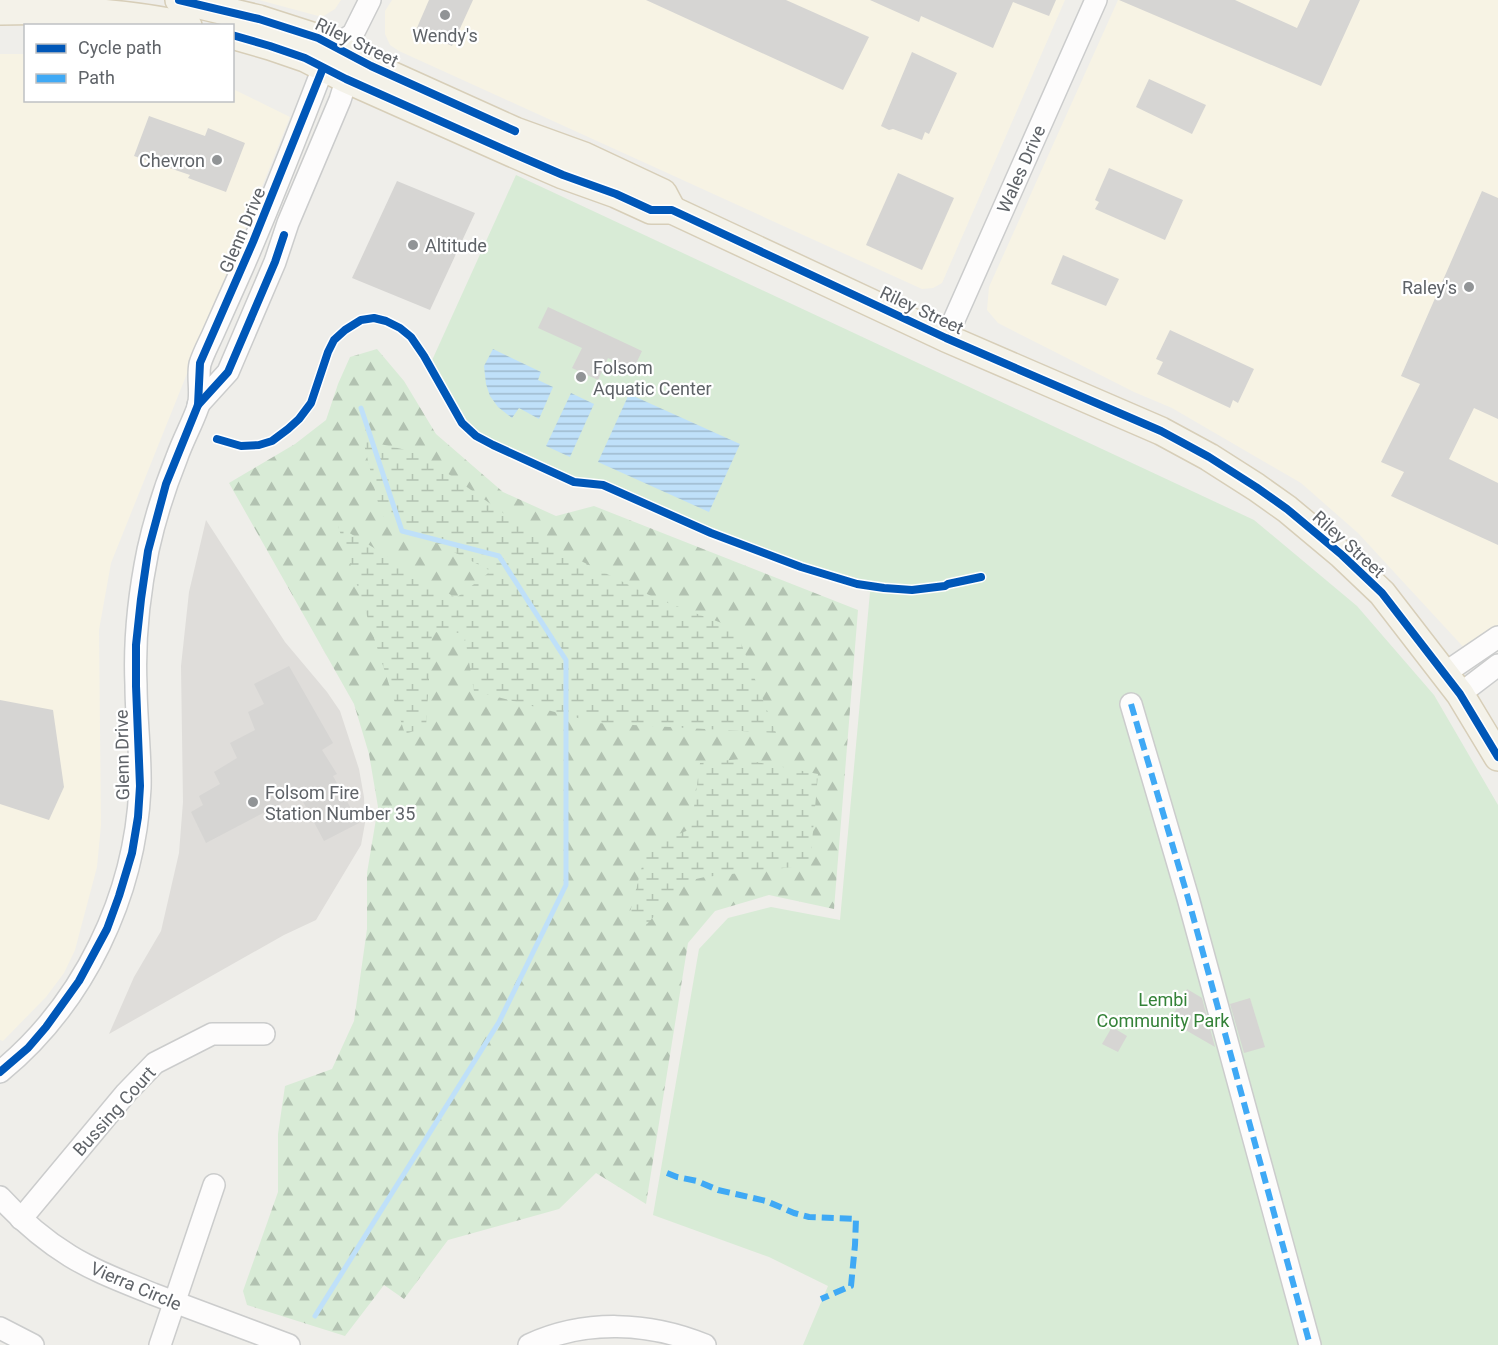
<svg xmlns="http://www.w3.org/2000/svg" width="1498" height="1345" font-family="Roboto,sans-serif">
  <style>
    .commercial { fill: #f7f3e4 }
    .industrial { fill: #dfddda }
    .forest { fill: url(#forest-firs) }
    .wetland { fill: url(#wetland-marsh) }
    .green { fill: #d8ebd6 }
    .water { fill: url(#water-rules) }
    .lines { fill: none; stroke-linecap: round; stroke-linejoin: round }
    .stream { stroke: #bfe0f9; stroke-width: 5 }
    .building { fill: #d6d5d3 }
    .minor-casing { stroke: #cbcccc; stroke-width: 24 }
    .major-casing { stroke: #d7ceb8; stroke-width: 30 }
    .minor { stroke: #fdfcfc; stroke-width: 21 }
    .major { stroke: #f4f2e9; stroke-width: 27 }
    .quiet { stroke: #3fa9f5; stroke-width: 6; stroke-dasharray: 12 6; stroke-linecap: butt }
    .cycleway-casing { stroke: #fff; stroke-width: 11 }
    .cycleway { stroke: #0057b8; stroke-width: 8 }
    .poi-dot { fill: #919496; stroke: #fff; stroke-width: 2 }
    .labels { text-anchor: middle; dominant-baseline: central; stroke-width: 4.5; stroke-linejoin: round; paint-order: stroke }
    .poi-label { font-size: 18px; fill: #5f6368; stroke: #fff; text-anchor: start }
    .street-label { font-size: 18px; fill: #5f6368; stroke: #fff }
    .park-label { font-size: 18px; fill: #348238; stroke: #fff }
  </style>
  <defs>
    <pattern id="forest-firs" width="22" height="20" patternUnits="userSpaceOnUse" patternTransform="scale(1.5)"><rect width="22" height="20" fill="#d8ebd6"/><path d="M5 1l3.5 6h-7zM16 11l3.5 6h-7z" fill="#b2c2b1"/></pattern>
    <pattern id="wetland-marsh" width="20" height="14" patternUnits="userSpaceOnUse" patternTransform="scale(1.5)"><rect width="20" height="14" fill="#d8ebd6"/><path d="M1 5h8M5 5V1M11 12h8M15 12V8" fill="none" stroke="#b2c2b1"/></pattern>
    <pattern id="water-rules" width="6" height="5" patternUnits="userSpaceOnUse" patternTransform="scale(1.5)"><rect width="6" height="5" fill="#bfe0f9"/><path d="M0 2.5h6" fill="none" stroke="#9eb9cd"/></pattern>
  </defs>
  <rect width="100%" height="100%" fill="#efeeea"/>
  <g class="commercial">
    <path d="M 259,0 L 341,0 L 335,9 L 322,17 Z"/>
    <path d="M 392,0 L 1065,0 L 942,283 L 933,288 L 922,289 L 399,51 L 390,45 L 385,34 L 385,11 Z"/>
    <path d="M 1118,0 L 1498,0 L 1498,626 L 1467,651 L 1358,533 L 1301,483 L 1172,408 L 1134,392 L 998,323 L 987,310 L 989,287 Z"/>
    <path d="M 0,54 L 25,54 L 26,100 L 232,100 L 233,89 L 290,117 L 111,563 L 99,630 L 101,825 L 97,867 L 75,950 L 64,973 L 46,997 L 3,1041 L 0,1040 Z"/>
  </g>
  <path class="industrial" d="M 206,520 L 285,642 L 327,692 L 340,711 L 359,769 L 364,797 L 365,823 L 361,845 L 316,920 L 284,935 L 109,1034 L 134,977 L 161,931 L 179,853 L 183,802 L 181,666 L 189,592 Z"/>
  <path class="forest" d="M 377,349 L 404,381 L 436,434 L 503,492 L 556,516 L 594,506 L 858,610 L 834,909 L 769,895 L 715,911 L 688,943 L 646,1204 L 596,1173 L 559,1209 L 448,1240 L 404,1299 L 384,1285 L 345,1336 L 247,1305 L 243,1291 L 278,1192 L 278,1134 L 285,1086 L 332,1069 L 354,1021 L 367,929 L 367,873 L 378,807 L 369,754 L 354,704 L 229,483 L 295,444 L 326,420 L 338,384 L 350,357 Z"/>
  <g class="wetland">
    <path d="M 363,440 L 419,453 L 547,544 L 655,598 L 735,628 L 776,733 L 597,723 L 474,691 L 464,633 L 432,632 L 426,727 L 405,734 L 338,526 L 456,598 L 491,571 L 381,515 Z"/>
    <path d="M 741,759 L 818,774 L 810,865 L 705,877 L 687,881 L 647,924 L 628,920 L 647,847 L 691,829 L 700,763 Z"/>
  </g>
  <path class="green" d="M 516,175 L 1254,520 L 1357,606 L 1434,695 L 1498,805 L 1498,1345 L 803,1345 L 828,1286 L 769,1257 L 653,1215 L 699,949 L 728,918 L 771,907 L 840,920 L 870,592 L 802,572 L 733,547 L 666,519 L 599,488 L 578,487 L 484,443 L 468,430 L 447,399 L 429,367 Z"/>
  <g class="water">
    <path d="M 493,349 L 541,372 L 538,380 L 553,387 L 539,419 L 519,408 L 512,418 L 498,407 L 490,396 L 486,384 L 484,366 Z"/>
    <path d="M 571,393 L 594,404 L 570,457 L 546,446 Z"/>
    <path d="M 629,394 L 740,444 L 709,512 L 598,462 Z"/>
  </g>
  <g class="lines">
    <path class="stream" d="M 315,1316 L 499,1022 L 566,885 L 566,660 L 499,556 L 402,531 L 361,408"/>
  </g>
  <g class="building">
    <path d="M 429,0 L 473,0 L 452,46 L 416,30 Z"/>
    <path d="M 646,0 L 786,0 L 869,37 L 843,90 Z"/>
    <path d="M 870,0 L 1056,0 L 1049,16 L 1013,2 L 993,48 L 921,16 L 919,22 Z"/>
    <path d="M 1119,0 L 1235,0 L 1297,28 L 1310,0 L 1360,0 L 1321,86 Z"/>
    <path d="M 912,52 L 957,73 L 929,134 L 925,132 L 922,140 L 893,129 L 889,130 L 881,126 Z"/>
    <path d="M 1149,79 L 1206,105 L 1192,134 L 1136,107 Z"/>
    <path d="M 149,116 L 205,136 L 208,128 L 245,143 L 226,192 L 188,178 L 190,175 L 134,156 Z"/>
    <path d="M 1109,168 L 1183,200 L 1165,240 L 1095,209 L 1099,202 L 1095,200 Z"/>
    <path d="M 898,173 L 954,198 L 922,270 L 866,245 Z"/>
    <path d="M 397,181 L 475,213 L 430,310 L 352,278 Z"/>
    <path d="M 1482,191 L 1498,198 L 1498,419 L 1474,408 L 1449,459 L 1498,483 L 1498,545 L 1391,496 L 1404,472 L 1381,462 L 1420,384 L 1401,376 Z"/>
    <path d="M 1063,255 L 1119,279 L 1106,306 L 1051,284 Z"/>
    <path d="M 548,307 L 642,351 L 633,370 L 608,358 L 598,380 L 572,368 L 582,348 L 538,328 Z"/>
    <path d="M 1170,330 L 1254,369 L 1238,403 L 1233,400 L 1230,408 L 1157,374 L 1163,362 L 1156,359 Z"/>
    <path d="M 289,666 L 333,743 L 322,750 L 337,774 L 333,776 L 359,823 L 324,841 L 299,794 L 206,843 L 191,812 L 203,805 L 199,796 L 220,784 L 214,772 L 237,758 L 230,743 L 255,730 L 248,712 L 264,704 L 254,684 Z"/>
    <path d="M 0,700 L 53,710 L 64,787 L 49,820 L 0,804 Z"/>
    <path d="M 1187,989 L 1202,998 L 1215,1047 L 1170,1021 Z"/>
    <path d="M 1250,998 L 1265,1047 L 1244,1053 L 1230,1004 Z"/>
    <path d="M 1112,1027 L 1127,1036 L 1118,1052 L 1102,1044 Z"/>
  </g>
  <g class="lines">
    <defs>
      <g id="minor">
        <path d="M 946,338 L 1096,0"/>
        <path d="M 198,405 L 228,372 L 275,262 L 288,223 L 340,100 L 351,65"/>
        <path d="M 1445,673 L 1498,637"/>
        <path d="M 1460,694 L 1498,665"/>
        <path d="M 1131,704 L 1188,898 L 1310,1345"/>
        <path d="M 0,1072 C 84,1003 135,896 140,788 C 141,754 136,719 136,685 C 134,640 139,594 148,550 C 155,518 165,487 177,457 C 183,440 192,424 198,407 C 202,393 197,377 200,364 C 203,354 209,343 213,334 C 223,312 232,291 242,269 C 271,203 297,135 323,68 L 335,46 L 353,34 L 370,0"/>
        <path d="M 0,1197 C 21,1220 44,1240 70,1256 C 96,1272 124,1282 153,1294 C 198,1311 244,1328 289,1345"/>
        <path d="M 21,1219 L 126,1093 L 155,1063 L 212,1034 L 264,1034"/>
        <path d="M 0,1328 L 33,1345"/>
        <path d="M 160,1345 L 214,1185"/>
        <path d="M 529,1345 C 585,1319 649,1322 705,1345"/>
      </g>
      <g id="major">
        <path d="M 179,0 L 259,19 L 318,38 L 371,66 L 515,131 L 584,156 L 663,193 L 672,210"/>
        <path d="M 0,11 C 63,9 126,12 188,26"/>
        <path d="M 232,35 L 270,46 L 305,58 L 346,79 L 512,153 L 563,175 L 616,194 L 651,210 L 672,210 L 946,338 L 1161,431 L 1209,457 L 1256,487 L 1287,509 L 1342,555 L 1382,593 L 1460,694 L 1498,757"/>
      </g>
    </defs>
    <use href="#minor" class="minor-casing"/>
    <use href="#major" class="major-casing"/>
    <use href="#minor" class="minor"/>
    <use href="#major" class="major"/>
    <g class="quiet">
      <path d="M 1131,704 L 1188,898 L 1310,1345"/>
      <path d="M 667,1173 L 677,1177 L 697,1181 L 718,1190 L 766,1201 L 794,1213 L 809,1217 L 856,1219 L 855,1245 L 851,1286 L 821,1299"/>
    </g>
    <defs>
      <g id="cycleway">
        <path d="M 179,0 L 259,19 L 318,38 L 371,66 L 515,131"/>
        <path d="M 232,35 L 270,46 L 305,58 L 346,79 L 512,153 L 563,175 L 616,194 L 651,210 L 672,210 L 946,338 L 1161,431 L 1209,457 L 1256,487 L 1287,509 L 1342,555 L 1382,593 L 1460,694 L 1498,757"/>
        <path d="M 198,405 L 228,372 L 275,262 L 284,235"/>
        <path d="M 217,439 L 241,446 L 259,445 L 272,441 L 288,429 L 299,419 L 311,403 L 328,352 L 334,340 L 345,330 L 361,320 L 374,318 L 386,321 L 400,328 L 411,337 L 424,356 L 462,423 L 476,436 L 493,445 L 574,482 L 603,485 L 711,533 L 801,567 L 857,584 L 884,588 L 912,590 L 945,586 L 948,584 L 981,577"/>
        <path d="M 0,1072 L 28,1048 L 46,1027 L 79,981 L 107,929 L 119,896 L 132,853 L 138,817 L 140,786 L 136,686 L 136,645 L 141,599 L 148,551 L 166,484 L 198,405 L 200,363 L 253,242 L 323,68"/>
      </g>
    </defs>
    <use href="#cycleway" class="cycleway-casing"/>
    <use href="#cycleway" class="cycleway"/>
  </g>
  <g class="poi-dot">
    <circle cx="445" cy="15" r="6"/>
    <circle cx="217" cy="160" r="6"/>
    <circle cx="413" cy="245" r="6"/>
    <circle cx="1469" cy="287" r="6"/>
    <circle cx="581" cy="377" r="6"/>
    <circle cx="253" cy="802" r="6"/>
  </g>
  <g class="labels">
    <g class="poi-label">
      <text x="445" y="35" text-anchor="middle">Wendy's</text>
      <text x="205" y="160" text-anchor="end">Chevron</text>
      <text x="425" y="245">Altitude</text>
      <text x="1457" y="287" text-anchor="end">Raley's</text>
      <text x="593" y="367">Folsom<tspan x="593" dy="21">Aquatic Center</tspan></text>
      <text x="265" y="792">Folsom Fire<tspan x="265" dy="21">Station Number 35</tspan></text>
    </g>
    <g class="street-label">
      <text transform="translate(357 42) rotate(26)">Riley Street</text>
      <text transform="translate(1021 169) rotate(-66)">Wales Drive</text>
      <text transform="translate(242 230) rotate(-67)">Glenn Drive</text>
      <text transform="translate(922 310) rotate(25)">Riley Street</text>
      <text transform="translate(1349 544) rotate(42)">Riley Street</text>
      <text transform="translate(122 755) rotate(-91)">Glenn Drive</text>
      <text transform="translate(114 1111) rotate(-48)">Bussing Court</text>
      <text transform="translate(136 1286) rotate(23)">Vierra Circle</text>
    </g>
    <g class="park-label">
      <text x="1163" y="999">Lembi<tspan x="1163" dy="21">Community Park</tspan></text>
    </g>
  </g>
  <rect x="24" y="24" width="210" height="78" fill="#ffffff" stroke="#bfc1c3" stroke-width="1.5"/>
  <rect x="36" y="44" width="30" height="9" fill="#0057b8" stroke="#bfc1c3" stroke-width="1.5"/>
  <text x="78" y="54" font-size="18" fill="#5f6368">Cycle path</text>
  <rect x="36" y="74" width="30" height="9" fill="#3fa9f5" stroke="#bfc1c3" stroke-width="1.5"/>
  <text x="78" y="84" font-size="18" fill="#5f6368">Path</text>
</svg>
